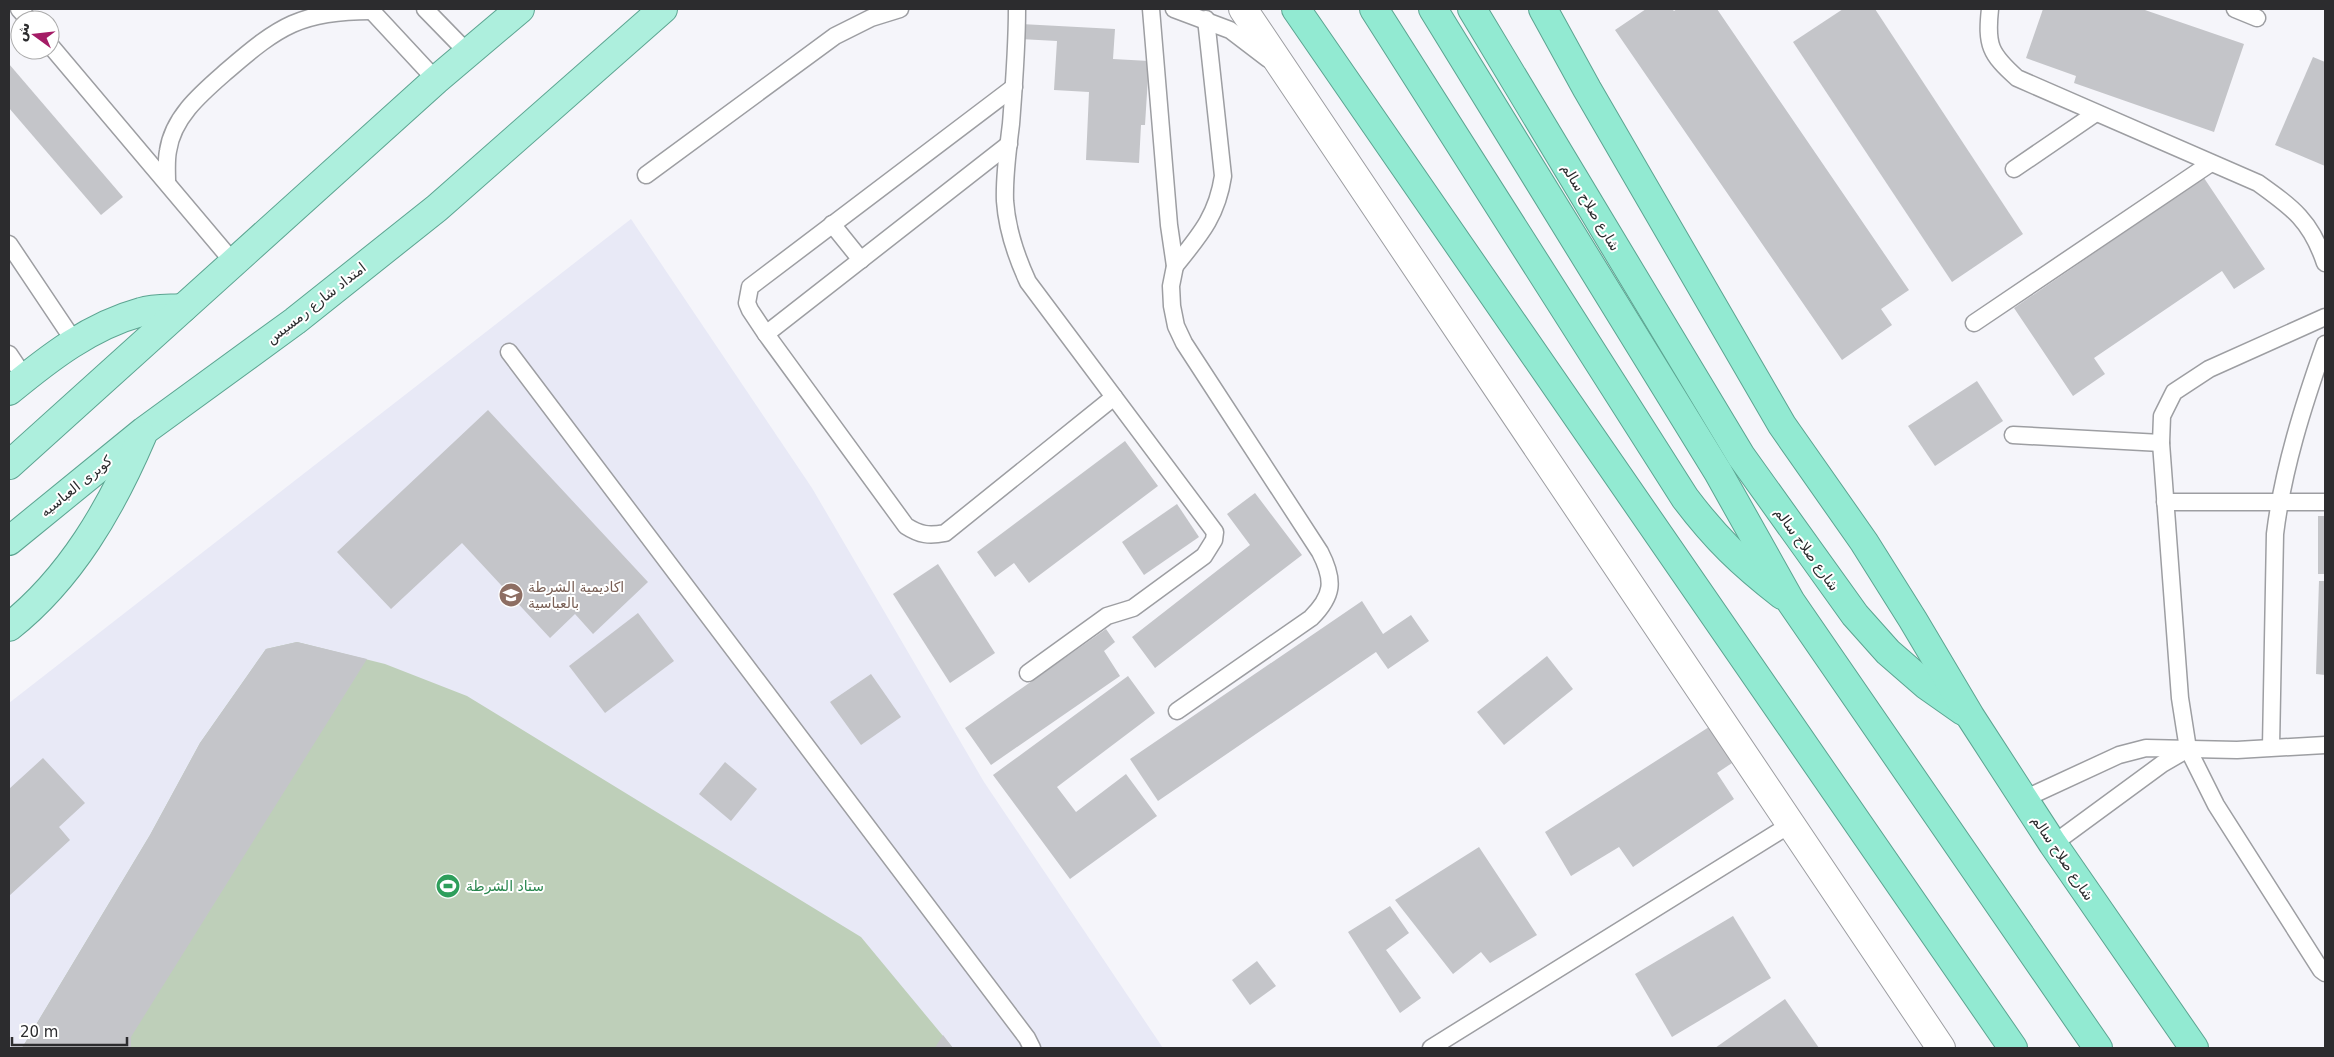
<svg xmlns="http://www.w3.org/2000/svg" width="2334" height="1057" font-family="'DejaVu Sans','Noto Naskh Arabic',sans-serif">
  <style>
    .built { fill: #e8e9f6 }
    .green { fill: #becfb9 }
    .building { fill: #c4c5c9 }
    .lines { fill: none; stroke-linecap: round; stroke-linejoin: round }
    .service-casing { stroke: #9d9ea2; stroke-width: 19 }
    .minor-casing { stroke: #9d9ea2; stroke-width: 30 }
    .primary-casing { stroke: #5ca491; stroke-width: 30 }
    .trunk-casing { stroke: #5ca491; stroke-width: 30 }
    .service { stroke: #fff; stroke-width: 16 }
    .minor { stroke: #fff; stroke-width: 28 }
    .primary { stroke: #adefdd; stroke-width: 28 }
    .trunk { stroke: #92ead2; stroke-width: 28 }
    .labels { text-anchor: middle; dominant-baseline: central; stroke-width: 4; stroke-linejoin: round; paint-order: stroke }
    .street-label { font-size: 14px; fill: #2c2c2e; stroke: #fff }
    .education-label { font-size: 14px; fill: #785e54; stroke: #fff; text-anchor: start }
    .leisure-label { font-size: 14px; fill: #27864d; stroke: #fff; text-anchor: start }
  </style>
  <rect width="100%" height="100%" fill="#f5f5fa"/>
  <path class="built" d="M 631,219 L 812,488 L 984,782 L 1163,1048 L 9,1048 L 9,703 Z"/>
  <path class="green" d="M 297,642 L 385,664 L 467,696 L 861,937 L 953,1048 L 22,1048 L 150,835 L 200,743 L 266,649 Z"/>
  <g class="building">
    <path d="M 1646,9 L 1672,9 L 1674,11 L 1677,9 L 1717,9 L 1909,290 L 1881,309 L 1892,325 L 1842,360 L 1615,30 Z"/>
    <path d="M 1843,9 L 1875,9 L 2023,234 L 1952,282 L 1793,42 Z"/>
    <path d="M 2043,9 L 2142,9 L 2244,44 L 2214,132 L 2074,83 L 2076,76 L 2026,58 Z"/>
    <path d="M 1021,24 L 1115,29 L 1113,59 L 1149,61 L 1145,125 L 1141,125 L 1139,163 L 1086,160 L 1089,92 L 1054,90 L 1057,41 L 1020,39 Z"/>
    <path d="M 2313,57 L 2325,62 L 2325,166 L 2275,145 Z"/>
    <path d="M 9,64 L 123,197 L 101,215 L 9,108 Z"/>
    <path d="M 2204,178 L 2265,269 L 2234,289 L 2222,271 L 2094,358 L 2105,374 L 2073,396 L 2014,308 Z"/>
    <path d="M 1977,381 L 2003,421 L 1935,466 L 1908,426 Z"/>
    <path d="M 488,410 L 648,582 L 593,634 L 575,614 L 550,638 L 462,543 L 391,609 L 337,552 Z"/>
    <path d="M 1125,441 L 1158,486 L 1029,583 L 1014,563 L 995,577 L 977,552 Z"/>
    <path d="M 1255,493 L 1302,555 L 1155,668 L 1132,637 L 1250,545 L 1227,514 Z"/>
    <path d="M 1177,504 L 1199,537 L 1144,575 L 1122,542 Z"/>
    <rect x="2318" y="516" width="7" height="58"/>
    <path d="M 938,564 L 995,653 L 950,683 L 893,594 Z"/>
    <path d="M 2319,581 L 2325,581 L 2325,675 L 2316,674 Z"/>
    <path d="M 1362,601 L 1383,634 L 1411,615 L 1429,641 L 1388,669 L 1376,652 L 1158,801 L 1130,759 Z"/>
    <path d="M 638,613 L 674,661 L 605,713 L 569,666 Z"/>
    <path d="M 1106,629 L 1115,642 L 1104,651 L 1120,676 L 991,765 L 965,728 Z"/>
    <path d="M 297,642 L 367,659 L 131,1037 L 131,1048 L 22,1048 L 150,835 L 200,743 L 266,649 Z"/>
    <path d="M 1547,656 L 1573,689 L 1504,745 L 1477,712 Z"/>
    <path d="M 871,674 L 901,717 L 861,745 L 830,702 Z"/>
    <path d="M 1128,676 L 1155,713 L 1057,787 L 1076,812 L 1126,774 L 1157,816 L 1070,879 L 993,775 Z"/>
    <path d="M 1709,727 L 1732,763 L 1717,773 L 1734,799 L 1633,867 L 1619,847 L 1571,876 L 1545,832 Z"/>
    <path d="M 43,758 L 85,803 L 59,827 L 70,840 L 9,896 L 9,789 Z"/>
    <path d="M 725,762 L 757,789 L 731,821 L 699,794 Z"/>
    <path d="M 1479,847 L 1537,935 L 1490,963 L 1481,952 L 1453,974 L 1395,900 Z"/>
    <path d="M 1390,906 L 1409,933 L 1386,950 L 1421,998 L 1400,1013 L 1348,932 Z"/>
    <path d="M 1733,916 L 1771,978 L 1672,1037 L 1635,974 Z"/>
    <path d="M 1257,961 L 1276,986 L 1250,1005 L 1232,980 Z"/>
    <path d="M 1785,999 L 1819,1048 L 1715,1048 Z"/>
    <path d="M 943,1035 L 953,1048 L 935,1048 Z"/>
  </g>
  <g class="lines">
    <defs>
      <g id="service">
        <path d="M 19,9 L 29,20"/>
        <path d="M 370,9 L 436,80"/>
        <path d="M 425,9 L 467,52"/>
        <path d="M 1017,9 C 1017,48 1014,85 1011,124 C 1008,149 1004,175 1005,201 C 1007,230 1016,256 1028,282 L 1215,532 L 1214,540 L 1204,556 L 1133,608 L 1107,616 L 1028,673"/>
        <path d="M 1151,9 L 1169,225 L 1175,266 L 1171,286 L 1172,306 L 1176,326 L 1184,343 L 1320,552 C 1335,581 1333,596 1311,618 L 1177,711"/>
        <path d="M 1174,9 L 1230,30 L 1268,59"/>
        <path d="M 1990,9 C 1986,45 1990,54 2017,78 L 2258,183 C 2293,208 2311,221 2325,263"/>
        <path d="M 2235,9 L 2257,18"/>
        <path d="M 50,45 L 234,263"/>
        <path d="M 1014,87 L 750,287 L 747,303 L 750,310 L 766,334 L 906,526 C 920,535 929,536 945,533 L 1114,397"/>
        <path d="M 2014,169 L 2096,113"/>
        <path d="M 646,175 L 835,36 L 871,18 L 900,9"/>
        <path d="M 167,182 C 167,172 166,161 168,151 C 173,116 203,92 228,70 C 279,26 301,11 371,11"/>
        <path d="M 832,224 L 861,260"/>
        <path d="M 9,244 L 74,341"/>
        <path d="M 1175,266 C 1200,235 1217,216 1223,176 L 1206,19"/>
        <path d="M 2325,317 L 2209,369 L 2174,392 L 2162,416 L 2161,443 L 2180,698 L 2188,749 L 2216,805 L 2321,970 L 2325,973"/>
        <path d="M 1974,323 L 2211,163"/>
        <path d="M 766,334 L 1009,144"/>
        <path d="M 509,352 L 1027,1038 L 1032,1048"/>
        <path d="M 9,354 L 25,378"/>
        <path d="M 2013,435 L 2161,443"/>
        <path d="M 2165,502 L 2325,502"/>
        <path d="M 2271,747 L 2275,534 C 2283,469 2303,406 2325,344"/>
        <path d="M 2024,799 L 2119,755 L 2146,748 L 2237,750 L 2325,745"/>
        <path d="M 2053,844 L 2162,764 L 2188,749"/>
        <path d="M 1431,1048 L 1791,824"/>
      </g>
      <path id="minor" d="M 1243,9 L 1941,1048"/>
      <g id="primary">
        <path d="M 9,391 C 49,358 90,326 141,312 C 154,308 170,309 183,308"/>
        <path d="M 9,465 L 436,80 L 520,9"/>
        <path d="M 9,541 L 144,431 L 295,321 L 437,208 L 663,9"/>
        <path d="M 9,627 C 71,578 111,508 142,436"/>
      </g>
      <g id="trunk">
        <path d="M 1296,9 L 2013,1048"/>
        <path d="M 1374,9 L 1685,498 C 1716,539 1741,563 1782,595"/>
        <path d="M 1433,9 L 1718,472 L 1791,602 L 2098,1048"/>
        <path d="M 1472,9 L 1741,456 L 1855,615 L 1888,652 L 1926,685 L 1963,711"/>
        <path d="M 1543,9 L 1587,89 L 1782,425 L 1864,542 L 1913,620 L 1970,716 L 2053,844 L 2194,1048"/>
      </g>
    </defs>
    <use href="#service" class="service-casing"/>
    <use href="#minor" class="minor-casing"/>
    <use href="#primary" class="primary-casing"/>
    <use href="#trunk" class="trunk-casing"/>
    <use href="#service" class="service"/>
    <use href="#minor" class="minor"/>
    <use href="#primary" class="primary"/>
    <use href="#trunk" class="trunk"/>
  </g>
  <defs>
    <symbol id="university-disc" viewBox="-11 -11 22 22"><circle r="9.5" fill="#8d6e63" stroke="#fff"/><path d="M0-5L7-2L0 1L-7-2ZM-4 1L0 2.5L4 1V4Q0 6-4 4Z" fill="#fff"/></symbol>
    <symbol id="stadium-disc" viewBox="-11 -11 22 22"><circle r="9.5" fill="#2e9e5b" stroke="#fff"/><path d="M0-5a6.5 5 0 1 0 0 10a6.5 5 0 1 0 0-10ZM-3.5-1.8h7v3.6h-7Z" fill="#fff"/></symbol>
  </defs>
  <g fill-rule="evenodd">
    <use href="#university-disc" x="497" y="581" width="28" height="28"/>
    <use href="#stadium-disc" x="434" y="872" width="28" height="28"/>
  </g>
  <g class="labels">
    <g class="street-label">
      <text transform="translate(1591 207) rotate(59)">شارع صلاح سالم</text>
      <text transform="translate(316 303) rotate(-38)">امتداد شارع رمسيس</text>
      <text transform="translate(76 486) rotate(-39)">كوبرى العباسيه</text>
      <text transform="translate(1807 549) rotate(54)">شارع صلاح سالم</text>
      <text transform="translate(2063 858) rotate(56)">شارع صلاح سالم</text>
    </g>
    <g class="education-label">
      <text x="528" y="587">اكاديمية الشرطة<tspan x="528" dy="16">بالعباسية</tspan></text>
    </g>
    <g class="leisure-label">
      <text x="466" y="886">ستاد الشرطة</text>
    </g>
  </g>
  <rect width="2334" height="1057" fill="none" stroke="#2c2c2e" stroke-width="20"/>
  <g transform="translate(35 35) rotate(285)"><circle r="24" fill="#ffffff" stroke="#ababab"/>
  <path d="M0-4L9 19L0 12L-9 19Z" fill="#a41c66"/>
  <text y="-8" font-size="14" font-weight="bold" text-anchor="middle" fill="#2c2c2e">ش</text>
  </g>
  <path d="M12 1037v8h115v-8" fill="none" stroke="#2c2c2e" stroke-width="2.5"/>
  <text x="20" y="1037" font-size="15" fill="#2c2c2e" stroke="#ffffff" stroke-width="4" paint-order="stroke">20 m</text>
</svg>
